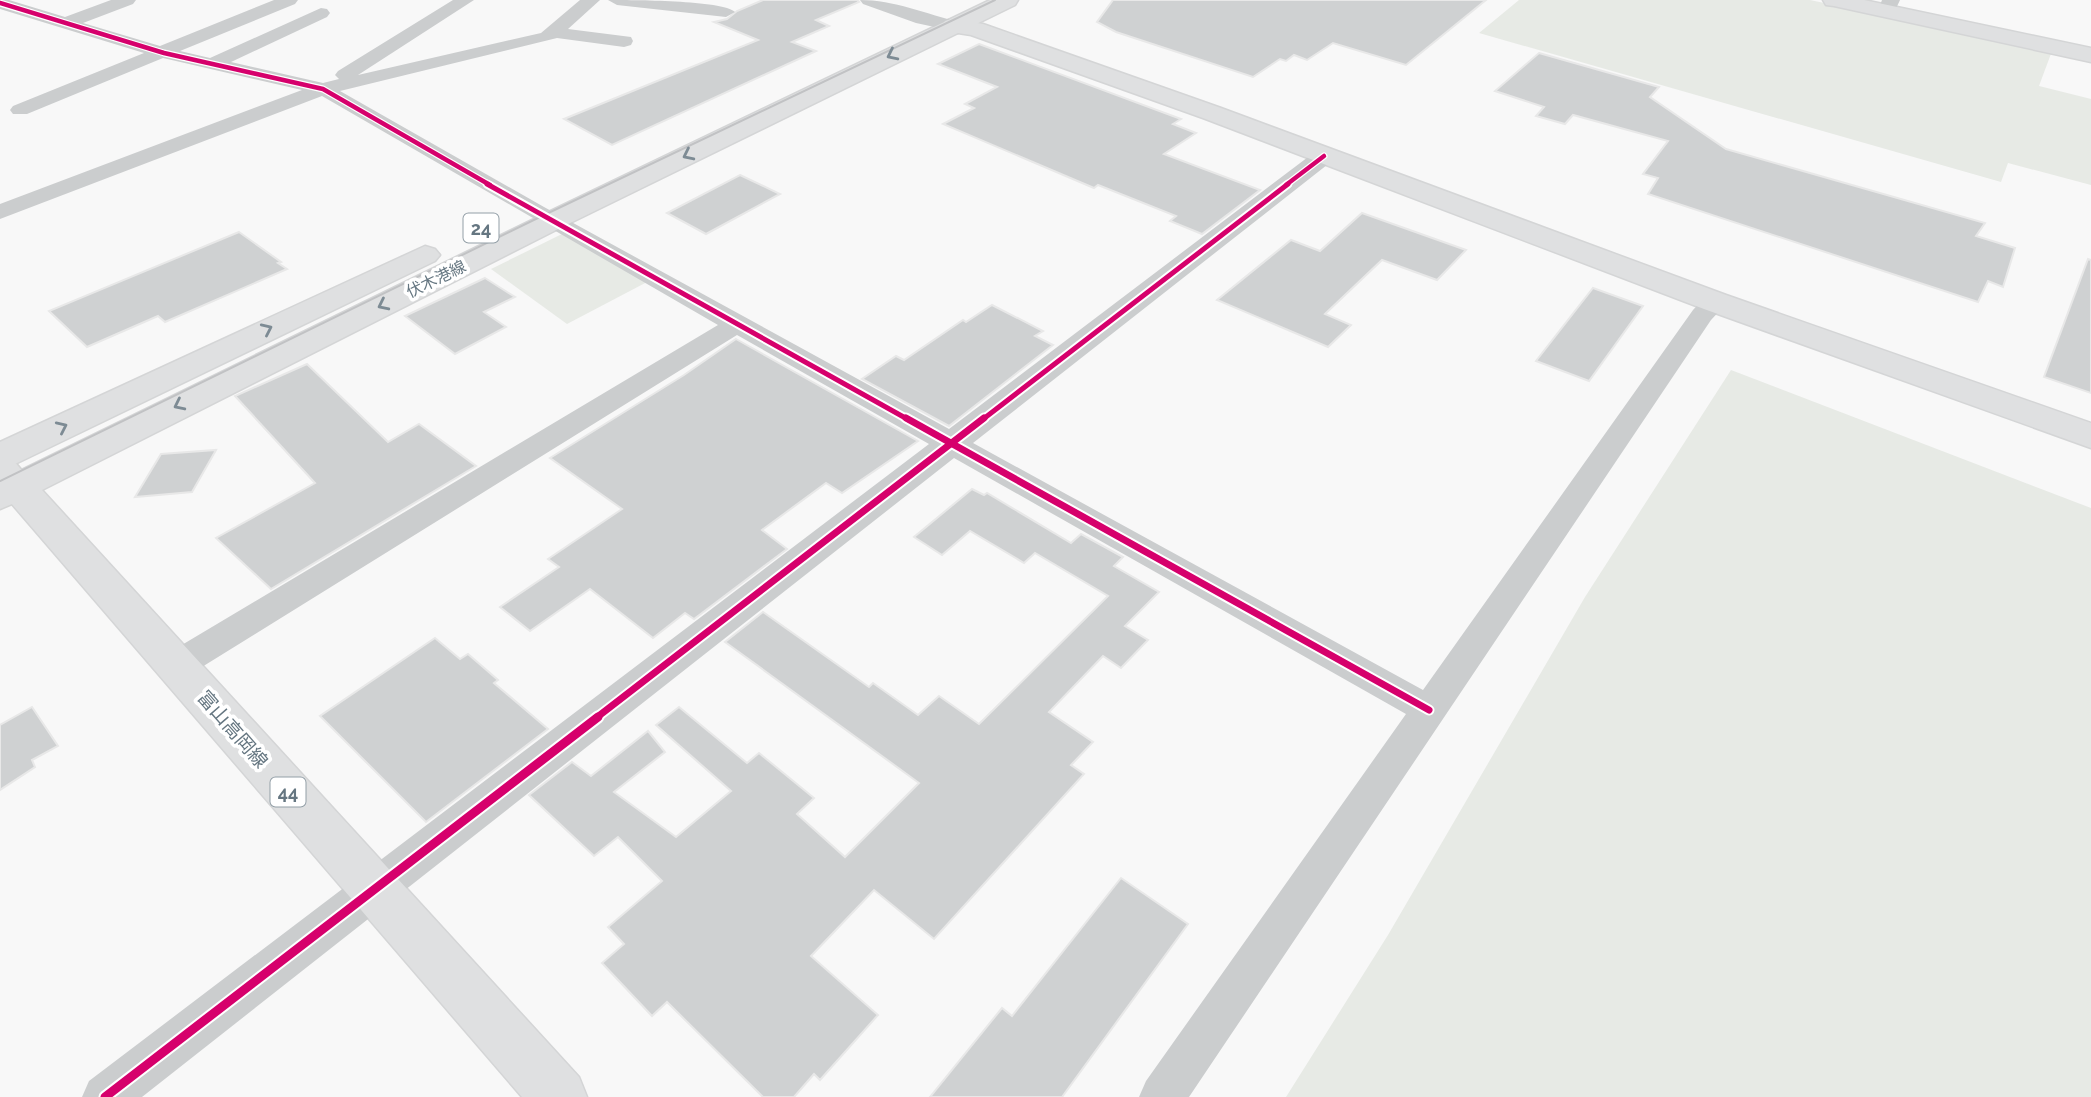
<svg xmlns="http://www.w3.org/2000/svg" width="2091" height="1097" font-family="Raleway,'Noto Sans JP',sans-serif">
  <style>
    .green { fill: #e7eae5 }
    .building { fill: #cfd1d2; stroke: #e8e8e8; stroke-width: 2 }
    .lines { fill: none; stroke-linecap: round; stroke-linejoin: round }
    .secondary-casing { stroke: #d4d5d6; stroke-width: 3 }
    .primary-casing { stroke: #d4d5d6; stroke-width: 3 }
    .highway-casing { stroke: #d4d5d5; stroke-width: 3 }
    .street { fill: #cbcdce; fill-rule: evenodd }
    .secondary { fill: #dfe0e1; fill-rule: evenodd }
    .primary { fill: #dfe0e1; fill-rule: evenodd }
    .highway { fill: #dfe0e1; fill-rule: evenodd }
    .tram { stroke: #c1c2c4; stroke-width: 2 }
    .cycleway-far3-casing { stroke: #fff; stroke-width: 7 }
    .cycleway-far2-casing { stroke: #fff; stroke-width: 9 }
    .cycleway-far1-casing { stroke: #fff; stroke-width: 11 }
    .cycleway-casing { stroke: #fff; stroke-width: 13 }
    .cycleway-far3 { stroke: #d6006c; stroke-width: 4.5 }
    .cycleway-far2 { stroke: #d6006c; stroke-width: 5 }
    .cycleway-far1 { stroke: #d6006c; stroke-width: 7 }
    .cycleway { stroke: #d6006c; stroke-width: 9 }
    .oneway { stroke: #7d8b94 }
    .labels { text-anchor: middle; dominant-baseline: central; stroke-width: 7; stroke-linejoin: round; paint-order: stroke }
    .far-street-label { font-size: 16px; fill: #657681; stroke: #fff }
    .shield { fill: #fff; stroke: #939fa7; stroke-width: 2 }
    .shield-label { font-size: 18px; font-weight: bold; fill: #657681 }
    .street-label { font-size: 19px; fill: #657681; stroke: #fff }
  </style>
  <rect width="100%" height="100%" fill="#f8f8f8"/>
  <g class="green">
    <path d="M 1519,0 L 1810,0 L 2052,51 L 2039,86 L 2091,99 L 2091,185 L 2008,163 L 2001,182 L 1479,33 Z"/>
    <path d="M 566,232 L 649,281 L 567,324 L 491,269 Z"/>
    <path d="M 1731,370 L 2091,508 L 2091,1097 L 1286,1097 L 1388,935 L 1585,597 Z"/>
  </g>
  <g class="building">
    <path d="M 763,0 L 857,0 L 859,2 L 816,20 L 829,26 L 792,42 L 816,51 L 612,145 L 564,119 L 758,40 L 714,22 L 727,19 L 737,11 Z"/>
    <path d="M 1113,0 L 1486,0 L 1406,65 L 1333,43 L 1307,60 L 1294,55 L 1286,61 L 1280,59 L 1253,77 L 1116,32 L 1097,22 Z"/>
    <path d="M 979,44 L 1181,119 L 1173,124 L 1196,133 L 1164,154 L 1260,190 L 1202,234 L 1170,221 L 1176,216 L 1098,185 L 1094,188 L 943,124 L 974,108 L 965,104 L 997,87 L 938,64 Z"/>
    <path d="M 1539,53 L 1659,87 L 1650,97 L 1726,149 L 1985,223 L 1976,236 L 2015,248 L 2003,287 L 1988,281 L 1978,302 L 1648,194 L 1658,178 L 1643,174 L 1668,141 L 1573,115 L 1565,124 L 1536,116 L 1544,107 L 1495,91 Z"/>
    <path d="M 740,175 L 780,194 L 706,234 L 667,213 Z"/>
    <path d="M 1362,213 L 1466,250 L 1437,280 L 1382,260 L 1325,314 L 1351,325 L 1328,347 L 1217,300 L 1291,240 L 1320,251 Z"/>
    <path d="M 239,232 L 281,262 L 278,263 L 287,269 L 165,322 L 158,316 L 87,347 L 49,311 Z"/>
    <path d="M 2088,259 L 2091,260 L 2091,393 L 2044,377 Z"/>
    <path d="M 485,278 L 515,297 L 484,312 L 506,327 L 455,354 L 405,316 Z"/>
    <path d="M 1593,288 L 1643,306 L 1589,381 L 1536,361 Z"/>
    <path d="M 992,305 L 1043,331 L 1035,336 L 1053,345 L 949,426 L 862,379 L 896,356 L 904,360 L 963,320 L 966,322 Z"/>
    <path d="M 736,339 L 918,441 L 842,493 L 826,483 L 762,530 L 787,549 L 694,619 L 685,613 L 653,638 L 590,589 L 530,631 L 500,607 L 559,567 L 548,559 L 622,509 L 550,458 L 684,375 Z"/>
    <path d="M 307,364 L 388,442 L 419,424 L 476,466 L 271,589 L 216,538 L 315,483 L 235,396 Z"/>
    <path d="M 216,450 L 192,492 L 135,497 L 161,454 Z"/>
    <path d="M 972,489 L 984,495 L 987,493 L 1071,543 L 1081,534 L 1123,557 L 1114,566 L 1159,592 L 1125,626 L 1148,640 L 1121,668 L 1103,656 L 1049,712 L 1093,742 L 1071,765 L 1084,774 L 934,939 L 874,890 L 811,956 L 878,1015 L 820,1080 L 814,1074 L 794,1097 L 763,1097 L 667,1002 L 652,1016 L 602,963 L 624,944 L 608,927 L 662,881 L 618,837 L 594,856 L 529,795 L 572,762 L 591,776 L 648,731 L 665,752 L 614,792 L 676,837 L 731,791 L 656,725 L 679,707 L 747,763 L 759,753 L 814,798 L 797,814 L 845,857 L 919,783 L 725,642 L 763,612 L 869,687 L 873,683 L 918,715 L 939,696 L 979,724 L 1108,596 L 1035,553 L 1024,563 L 970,531 L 942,555 L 914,537 Z"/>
    <path d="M 435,638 L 460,659 L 468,654 L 498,680 L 494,683 L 548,729 L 426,822 L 320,716 Z"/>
    <path d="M 32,707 L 58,746 L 32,760 L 35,767 L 0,790 L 0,725 Z"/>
    <path d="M 1121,878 L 1188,924 L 1062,1097 L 930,1097 L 1002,1008 L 1012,1016 Z"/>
  </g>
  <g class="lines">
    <defs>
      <g id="secondary">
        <path d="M 1823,0 L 1864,0 L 2091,48 L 2091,62 L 1834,6 L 1826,5 Z"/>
        <path d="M 953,19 L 983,24 L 1221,108 L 1726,295 L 2091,423 L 2091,448 L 1704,309 L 1203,118 L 971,35 L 945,31 L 942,26 L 945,21 Z"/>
      </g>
      <g id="primary">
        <path d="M 990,0 L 1018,0 L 1015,5 L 564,226 L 42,490 L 579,1077 L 587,1097 L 522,1097 L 5,496 L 0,487 L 5,478 L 544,214 Z"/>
        <path d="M 425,246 L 435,249 L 440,255 L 435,261 L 13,465 L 0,468 L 0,442 Z"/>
      </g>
      <path id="highway" d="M 0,457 L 13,460 L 36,487 L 31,496 L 0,509 Z"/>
    </defs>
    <use href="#secondary" class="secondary-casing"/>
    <use href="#primary" class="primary-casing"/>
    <use href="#highway" class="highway-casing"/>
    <g class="street">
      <path d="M 0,0 L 9,0 L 65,17 L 111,0 L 136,0 L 133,4 L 83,23 L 160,46 L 274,0 L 298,0 L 295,4 L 180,51 L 210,58 L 321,8 L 327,9 L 330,13 L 327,17 L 231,62 L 323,83 L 339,79 L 335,75 L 338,71 L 453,0 L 474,0 L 358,75 L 541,33 L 580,0 L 600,0 L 568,29 L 631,37 L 633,41 L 631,45 L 624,47 L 557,38 L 340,91 L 544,207 L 949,429 L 1316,151 L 1332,151 L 1335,156 L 1332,161 L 973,443 L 1423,690 L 1693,310 C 1703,299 1709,293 1724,297 L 1728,302 L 1711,320 L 1189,1097 L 1139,1097 L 1146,1081 L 1406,714 L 954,458 L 142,1097 L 82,1097 L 89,1081 L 929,444 L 737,335 L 189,675 L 177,679 L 165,675 L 160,665 L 165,655 L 718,325 L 322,96 L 0,219 L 0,204 L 302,90 L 163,58 L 27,114 L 13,114 L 10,110 L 13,106 L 144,53 L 0,9 Z"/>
      <path d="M 608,0 C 630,0 723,0 735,12 L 726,17 L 617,5 Z"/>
      <path d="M 860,0 C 894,0 926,14 959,22 L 962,26 L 953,31 L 916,23 L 863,4 Z"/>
      <path d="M 1882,0 L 1900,0 L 1893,15 L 1881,15 L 1878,11 Z"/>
    </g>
    <use href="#secondary" class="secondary"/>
    <use href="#primary" class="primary"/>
    <use href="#highway" class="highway"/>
    <path class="tram" d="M 0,481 L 542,216 L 995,0"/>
    <defs>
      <g id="cycleway-far3">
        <path d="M 0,3 L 164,53 L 323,89 L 490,185"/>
        <path d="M 1286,185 L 1324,156"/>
      </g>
      <g id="cycleway-far2">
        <path d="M 487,184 L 909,420"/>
        <path d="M 982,420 L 1288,184"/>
      </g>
      <g id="cycleway-far1">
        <path d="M 906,418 L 1429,710"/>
        <path d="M 596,718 L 984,418"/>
      </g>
      <path id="cycleway" d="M 105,1097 L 598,717"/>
    </defs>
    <use href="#cycleway-far3" class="cycleway-far3-casing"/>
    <use href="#cycleway-far2" class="cycleway-far2-casing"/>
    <use href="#cycleway-far1" class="cycleway-far1-casing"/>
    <use href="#cycleway" class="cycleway-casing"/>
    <use href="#cycleway-far3" class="cycleway-far3"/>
    <use href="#cycleway-far2" class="cycleway-far2"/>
    <use href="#cycleway-far1" class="cycleway-far1"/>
    <use href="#cycleway" class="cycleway"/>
  </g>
  <defs><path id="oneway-chevron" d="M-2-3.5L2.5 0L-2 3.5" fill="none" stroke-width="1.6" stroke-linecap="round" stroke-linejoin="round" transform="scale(1.75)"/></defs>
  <g class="oneway">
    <use href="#oneway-chevron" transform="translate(892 55) rotate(154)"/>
    <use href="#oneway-chevron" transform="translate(688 155) rotate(154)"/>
    <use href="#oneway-chevron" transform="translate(383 305) rotate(154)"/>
    <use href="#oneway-chevron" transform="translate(267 329) rotate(-25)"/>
    <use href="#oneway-chevron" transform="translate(179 405) rotate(154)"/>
    <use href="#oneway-chevron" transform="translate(62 427) rotate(-25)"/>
  </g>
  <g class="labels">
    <g class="far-street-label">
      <text transform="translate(436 279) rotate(-26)">伏木港線</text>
    </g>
    <g class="shield">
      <rect x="463.5" y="213.5" width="35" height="29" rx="5"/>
      <rect x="270.5" y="777.5" width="35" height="29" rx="5"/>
    </g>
    <g class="shield-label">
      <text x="481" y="228">24</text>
      <text x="288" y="792">44</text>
    </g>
    <g class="street-label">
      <text transform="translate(233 729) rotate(49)">富山高岡線</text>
    </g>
  </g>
</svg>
